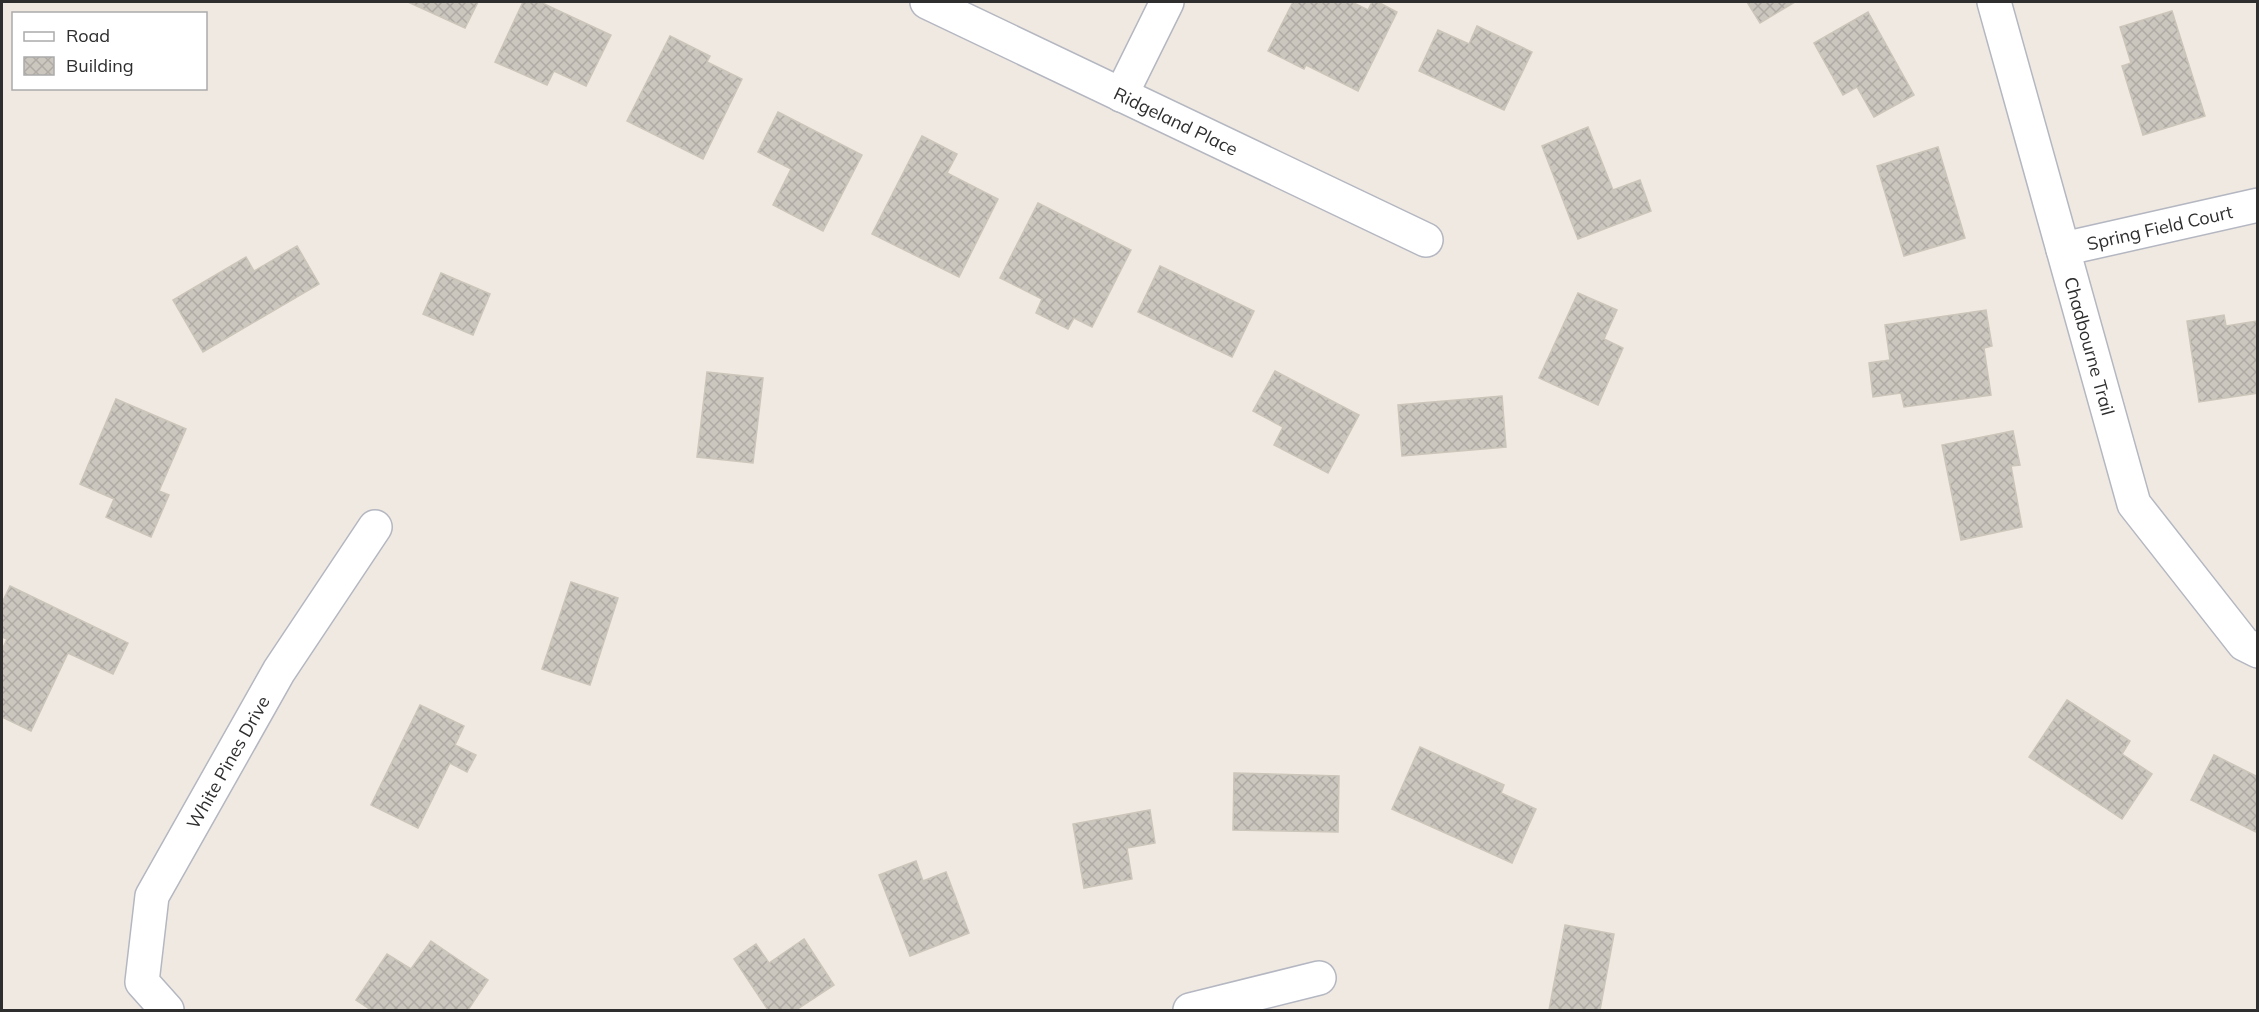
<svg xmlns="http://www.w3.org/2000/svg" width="2259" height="1012" font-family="Mulish,sans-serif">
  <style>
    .building { fill: url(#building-cross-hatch); stroke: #cbc5ba; stroke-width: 1.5 }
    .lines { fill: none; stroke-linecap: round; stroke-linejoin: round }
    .minor-casing { stroke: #b4b7c1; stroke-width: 36 }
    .minor { stroke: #fff; stroke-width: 33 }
    .labels { text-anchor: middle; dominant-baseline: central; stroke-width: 4.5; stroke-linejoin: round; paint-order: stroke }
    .street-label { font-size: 18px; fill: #2e2e2e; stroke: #fff }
  </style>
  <defs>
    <pattern id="building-cross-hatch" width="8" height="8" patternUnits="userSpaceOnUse" patternTransform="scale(1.5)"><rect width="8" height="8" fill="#cbc7bf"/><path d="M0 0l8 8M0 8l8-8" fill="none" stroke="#afaba4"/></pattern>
  </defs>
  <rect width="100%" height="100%" fill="#efe9e1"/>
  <g class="building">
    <path d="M 408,2 L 478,2 L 465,28 Z"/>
    <path d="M 523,2 L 540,2 L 611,35 L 586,86 L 554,71 L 547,85 L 495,62 Z"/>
    <path d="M 1293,2 L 1352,2 L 1368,10 L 1372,2 L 1378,2 L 1397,12 L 1358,91 L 1306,65 L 1304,69 L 1268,51 Z"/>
    <path d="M 1747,2 L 1795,2 L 1760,23 Z"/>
    <path d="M 2172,11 L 2205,116 L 2143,135 L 2122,66 L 2131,63 L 2120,27 Z"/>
    <path d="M 1868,12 L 1914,95 L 1874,117 L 1857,87 L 1843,95 L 1814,43 Z"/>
    <path d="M 1477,26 L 1532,52 L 1504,110 L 1419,71 L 1438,30 L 1469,44 Z"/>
    <path d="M 670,36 L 710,56 L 707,62 L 742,79 L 703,159 L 627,121 Z"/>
    <path d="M 778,112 L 862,155 L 823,231 L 773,205 L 791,169 L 758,152 Z"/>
    <path d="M 1588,127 L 1613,190 L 1640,180 L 1651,211 L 1578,239 L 1542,146 Z"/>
    <path d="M 922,136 L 957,154 L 947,173 L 998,199 L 959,277 L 872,234 Z"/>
    <path d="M 1938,147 L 1965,238 L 1904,256 L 1877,166 Z"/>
    <path d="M 1038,203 L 1131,250 L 1092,327 L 1074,318 L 1068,329 L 1036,313 L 1042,299 L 1000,278 Z"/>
    <path d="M 297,246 L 319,284 L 203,352 L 173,300 L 246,257 L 254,271 Z"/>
    <path d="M 1160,266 L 1254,311 L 1232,357 L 1138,312 Z"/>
    <path d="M 441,273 L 490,294 L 473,335 L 423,314 Z"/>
    <path d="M 1578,293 L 1617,310 L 1604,339 L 1623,348 L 1598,405 L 1539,378 Z"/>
    <path d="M 1986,310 L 1992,346 L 1984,348 L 1991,395 L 1904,407 L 1901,393 L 1873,397 L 1869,363 L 1890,360 L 1885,325 Z"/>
    <path d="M 2224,315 L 2226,326 L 2258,321 L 2258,393 L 2199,402 L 2187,321 Z"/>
    <path d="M 1275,371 L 1359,415 L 1328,473 L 1274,445 L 1283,427 L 1253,411 Z"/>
    <path d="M 707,372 L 763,378 L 753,463 L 697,457 Z"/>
    <path d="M 1502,396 L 1506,447 L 1402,456 L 1398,405 Z"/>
    <path d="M 116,399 L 186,429 L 159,491 L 169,495 L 151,537 L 106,517 L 114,499 L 80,484 Z"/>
    <path d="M 2013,431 L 2020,465 L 2011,466 L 2022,527 L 1961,540 L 1942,445 Z"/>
    <path d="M 571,582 L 618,598 L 590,685 L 542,669 Z"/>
    <path d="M 10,586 L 128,643 L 113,674 L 68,653 L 31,731 L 2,717 L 2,650 L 7,639 L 2,637 L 2,603 Z"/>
    <path d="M 2067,700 L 2130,741 L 2122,754 L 2152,774 L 2122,819 L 2029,757 Z"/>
    <path d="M 420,705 L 464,726 L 455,745 L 476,755 L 467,772 L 450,763 L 418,828 L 371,805 Z"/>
    <path d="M 1420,747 L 1504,785 L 1501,793 L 1536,809 L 1512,863 L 1392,809 Z"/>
    <path d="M 2214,755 L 2258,777 L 2258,833 L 2191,800 Z"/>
    <path d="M 1234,773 L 1339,776 L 1338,832 L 1233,830 Z"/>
    <path d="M 1150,810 L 1155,843 L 1127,848 L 1132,879 L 1084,888 L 1073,824 Z"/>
    <path d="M 916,861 L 923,881 L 946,872 L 969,933 L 910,956 L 879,875 Z"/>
    <path d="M 1565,925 L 1614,934 L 1600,1010 L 1549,1010 Z"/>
    <path d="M 804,939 L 834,985 L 796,1010 L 768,1010 L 734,959 L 756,944 L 769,963 Z"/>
    <path d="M 431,941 L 488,980 L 468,1010 L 371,1010 L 356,1000 L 387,954 L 411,969 Z"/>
  </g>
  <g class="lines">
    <defs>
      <g id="minor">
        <path id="s1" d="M 927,2 L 1426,240"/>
        <path id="s2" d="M 1994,2 L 2134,504 L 2244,644 L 2258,651"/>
        <path d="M 1121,95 L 1167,2"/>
        <path id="s3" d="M 2063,249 L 2258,205"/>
        <path id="s4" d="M 167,1010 L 142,982 L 152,896 L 279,671 L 375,527"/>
        <path d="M 1190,1010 L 1319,978"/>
      </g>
    </defs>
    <use href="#minor" class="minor-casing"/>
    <use href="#minor" class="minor"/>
  </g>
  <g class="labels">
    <g class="street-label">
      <text stroke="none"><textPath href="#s1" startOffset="276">Ridgeland Place</textPath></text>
      <text stroke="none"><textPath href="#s3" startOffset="99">Spring Field Court</textPath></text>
      <text stroke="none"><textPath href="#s2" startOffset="357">Chadbourne Trail</textPath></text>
      <text stroke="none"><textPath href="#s4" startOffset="278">White Pines Drive</textPath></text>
    </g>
  </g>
  <rect width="2259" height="1012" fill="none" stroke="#2e2e2e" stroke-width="6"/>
  <rect x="12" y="12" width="195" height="78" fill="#ffffff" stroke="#ababab" stroke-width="1.5"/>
  <rect x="24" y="32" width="30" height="9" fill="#ffffff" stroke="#ababab" stroke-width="1.5"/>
  <text x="66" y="42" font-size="18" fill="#2e2e2e">Road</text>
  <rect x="24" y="57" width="30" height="18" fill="url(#building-cross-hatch)" stroke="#ababab" stroke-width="1.5"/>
  <text x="66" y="72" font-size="18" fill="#2e2e2e">Building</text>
</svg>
